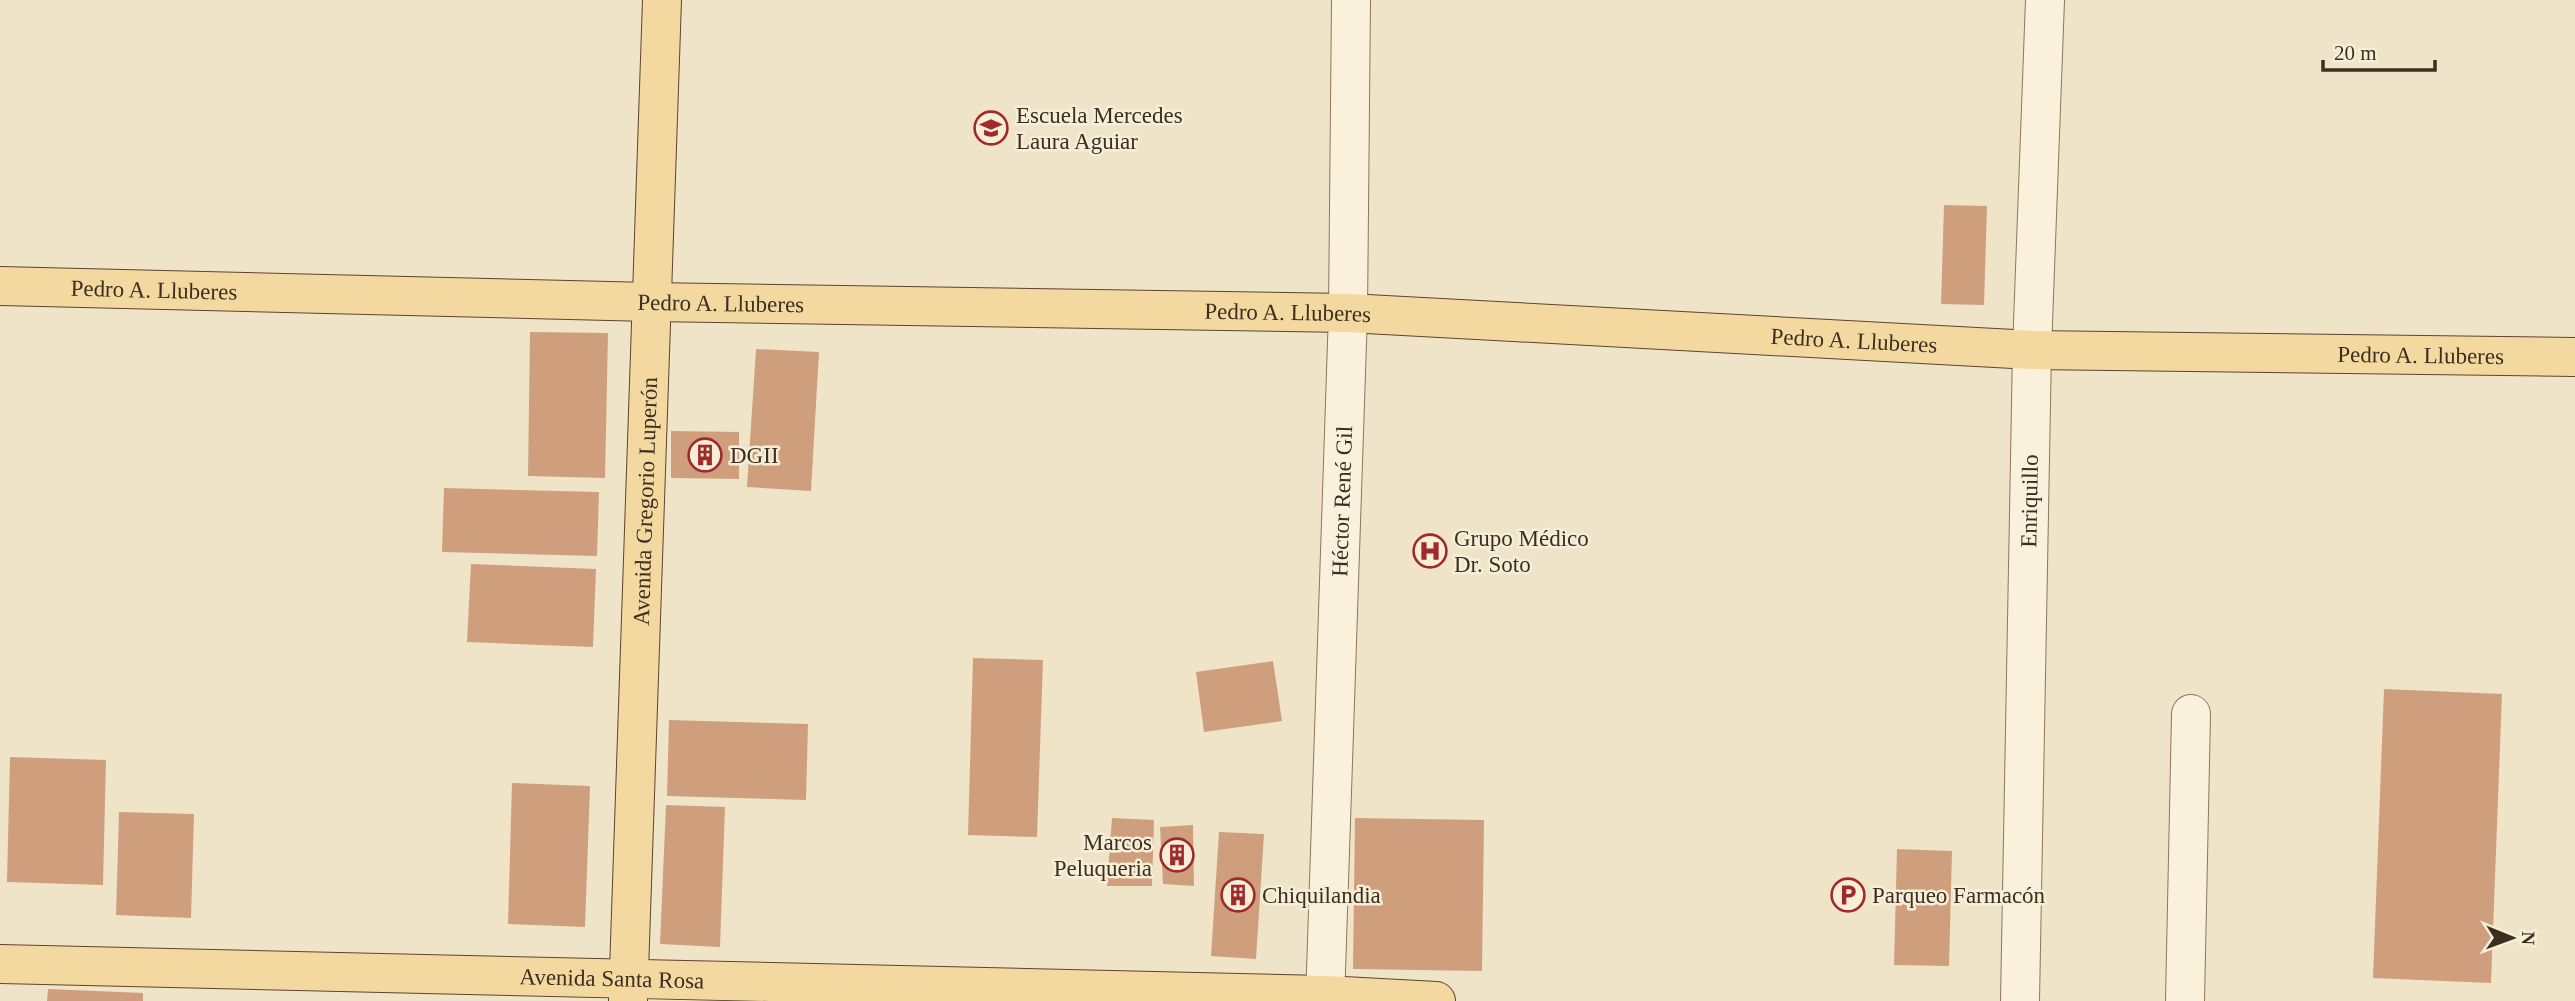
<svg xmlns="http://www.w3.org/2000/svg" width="2575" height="1001" font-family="Georgia,serif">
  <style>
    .building { fill: #cf9f7d }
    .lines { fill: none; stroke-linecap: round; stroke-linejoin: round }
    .minor-casing { stroke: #8d765c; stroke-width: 40 }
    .major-casing { stroke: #5b4430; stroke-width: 40 }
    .minor { stroke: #faf1dc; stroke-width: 38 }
    .major { stroke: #f3d9a0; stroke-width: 38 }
    .labels { text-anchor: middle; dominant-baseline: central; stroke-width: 5; stroke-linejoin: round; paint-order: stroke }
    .poi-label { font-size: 23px; fill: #3d2e20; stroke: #f7eed8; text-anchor: start }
    .street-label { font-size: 23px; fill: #3d2e20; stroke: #f7eed8 }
  </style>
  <rect width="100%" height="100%" fill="#f0e4c8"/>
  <g class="building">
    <path d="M 1944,205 L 1987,206 L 1984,305 L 1941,304 Z"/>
    <path d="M 530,332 L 608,333 L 605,478 L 528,476 Z"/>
    <path d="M 756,349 L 819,352 L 811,491 L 747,487 Z"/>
    <path d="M 671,431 L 739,432 L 739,479 L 671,478 Z"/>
    <path d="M 444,488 L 599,492 L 597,556 L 442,552 Z"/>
    <path d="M 471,564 L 596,569 L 593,647 L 467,642 Z"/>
    <path d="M 973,658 L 1043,660 L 1037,837 L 968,835 Z"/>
    <path d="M 1273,661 L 1282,721 L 1204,732 L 1196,672 Z"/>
    <path d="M 2384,689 L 2502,694 L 2491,983 L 2373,978 Z"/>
    <path d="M 669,720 L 808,724 L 806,800 L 667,796 Z"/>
    <path d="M 10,757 L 106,760 L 103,885 L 7,882 Z"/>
    <path d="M 512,783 L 590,786 L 585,927 L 508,924 Z"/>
    <path d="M 666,805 L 725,807 L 720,947 L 660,944 Z"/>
    <path d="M 119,812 L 194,814 L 191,918 L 116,915 Z"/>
    <path d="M 1112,818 L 1154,820 L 1152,886 L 1107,886 Z"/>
    <path d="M 1355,818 L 1484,820 L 1482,971 L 1353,969 Z"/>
    <path d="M 1193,825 L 1194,886 L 1163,884 L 1160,827 Z"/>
    <path d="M 1219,832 L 1264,834 L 1256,959 L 1211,956 Z"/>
    <path d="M 1897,849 L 1952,851 L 1949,966 L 1894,965 Z"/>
    <path d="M 48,989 L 143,993 L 143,1001 L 47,1001 Z"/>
  </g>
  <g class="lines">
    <defs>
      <g id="minor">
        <path id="s1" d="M 1325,1001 L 1348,313 L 1351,0"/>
        <path id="s2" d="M 2020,1001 L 2032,350 L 2045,0"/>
        <path d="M 2185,1001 L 2191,714"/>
      </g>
      <g id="major">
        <path id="s3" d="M 0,286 L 650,302 L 1348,313 L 2032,350 L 2575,357"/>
        <path id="s4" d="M 0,964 L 1325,995 L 1436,1001"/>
        <path id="s5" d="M 628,1001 L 662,0"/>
      </g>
    </defs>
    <use href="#minor" class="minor-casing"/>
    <use href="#major" class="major-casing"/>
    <use href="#minor" class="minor"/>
    <use href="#major" class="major"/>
  </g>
  <defs>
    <symbol id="school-ring" viewBox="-11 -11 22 22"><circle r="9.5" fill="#f7eed8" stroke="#9e2a2b" stroke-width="1.5"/><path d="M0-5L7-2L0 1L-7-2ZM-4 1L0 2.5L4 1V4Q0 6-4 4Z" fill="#9e2a2b"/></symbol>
    <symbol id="building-ring" viewBox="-11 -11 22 22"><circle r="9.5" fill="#f7eed8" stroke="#9e2a2b" stroke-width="1.5"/><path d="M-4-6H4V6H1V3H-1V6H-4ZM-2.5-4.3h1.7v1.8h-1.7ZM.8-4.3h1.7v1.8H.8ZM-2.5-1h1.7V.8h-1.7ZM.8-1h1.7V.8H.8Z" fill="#9e2a2b"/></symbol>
    <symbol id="hospital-ring" viewBox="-11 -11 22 22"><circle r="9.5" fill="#f7eed8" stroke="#9e2a2b" stroke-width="1.5"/><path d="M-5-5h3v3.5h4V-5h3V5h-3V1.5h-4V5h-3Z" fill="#9e2a2b"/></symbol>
    <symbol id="parking-ring" viewBox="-11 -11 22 22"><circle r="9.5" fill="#f7eed8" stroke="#9e2a2b" stroke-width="1.5"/><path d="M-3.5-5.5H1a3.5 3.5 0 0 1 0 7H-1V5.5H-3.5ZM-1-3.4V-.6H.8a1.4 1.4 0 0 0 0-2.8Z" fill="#9e2a2b"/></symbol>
  </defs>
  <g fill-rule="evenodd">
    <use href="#school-ring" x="972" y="109" width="38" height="38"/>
    <use href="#building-ring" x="686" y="436" width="38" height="38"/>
    <use href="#hospital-ring" x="1411" y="532" width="38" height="38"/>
    <use href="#building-ring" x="1158" y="836" width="38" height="38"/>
    <use href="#building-ring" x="1219" y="876" width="38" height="38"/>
    <use href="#parking-ring" x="1829" y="876" width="38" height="38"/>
  </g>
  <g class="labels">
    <g class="poi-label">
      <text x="1016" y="115">Escuela Mercedes<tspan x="1016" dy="26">Laura Aguiar</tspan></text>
      <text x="730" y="455">DGII</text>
      <text x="1454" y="538">Grupo Médico<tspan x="1454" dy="26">Dr. Soto</tspan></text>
      <text x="1152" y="842" text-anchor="end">Marcos<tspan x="1152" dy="26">Peluqueria</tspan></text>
      <text x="1262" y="895">Chiquilandia</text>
      <text x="1872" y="895">Parqueo Farmacón</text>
    </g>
    <g class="street-label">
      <text stroke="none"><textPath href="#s3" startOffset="154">Pedro A. Lluberes</textPath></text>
      <text stroke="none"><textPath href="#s3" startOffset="721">Pedro A. Lluberes</textPath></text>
      <text stroke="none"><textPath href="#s3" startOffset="1288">Pedro A. Lluberes</textPath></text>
      <text stroke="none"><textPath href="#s3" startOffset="1855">Pedro A. Lluberes</textPath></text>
      <text stroke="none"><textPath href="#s3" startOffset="2422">Pedro A. Lluberes</textPath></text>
      <text stroke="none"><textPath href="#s5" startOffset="500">Avenida Gregorio Luperón</textPath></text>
      <text stroke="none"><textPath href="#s2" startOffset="500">Enriquillo</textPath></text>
      <text stroke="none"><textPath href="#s1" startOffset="500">Héctor René Gil</textPath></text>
      <text stroke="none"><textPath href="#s4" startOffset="612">Avenida Santa Rosa</textPath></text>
    </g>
  </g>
  <g transform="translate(2512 938) rotate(91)" stroke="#f7eed8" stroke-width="5" paint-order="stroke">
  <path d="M0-5L12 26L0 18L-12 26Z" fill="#3d2e20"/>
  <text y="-10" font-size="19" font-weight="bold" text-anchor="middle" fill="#3d2e20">N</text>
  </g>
  <path d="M2323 60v10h112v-10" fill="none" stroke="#3d2e20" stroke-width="3.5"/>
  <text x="2334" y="60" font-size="21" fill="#3d2e20" stroke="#f7eed8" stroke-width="5" paint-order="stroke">20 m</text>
</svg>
